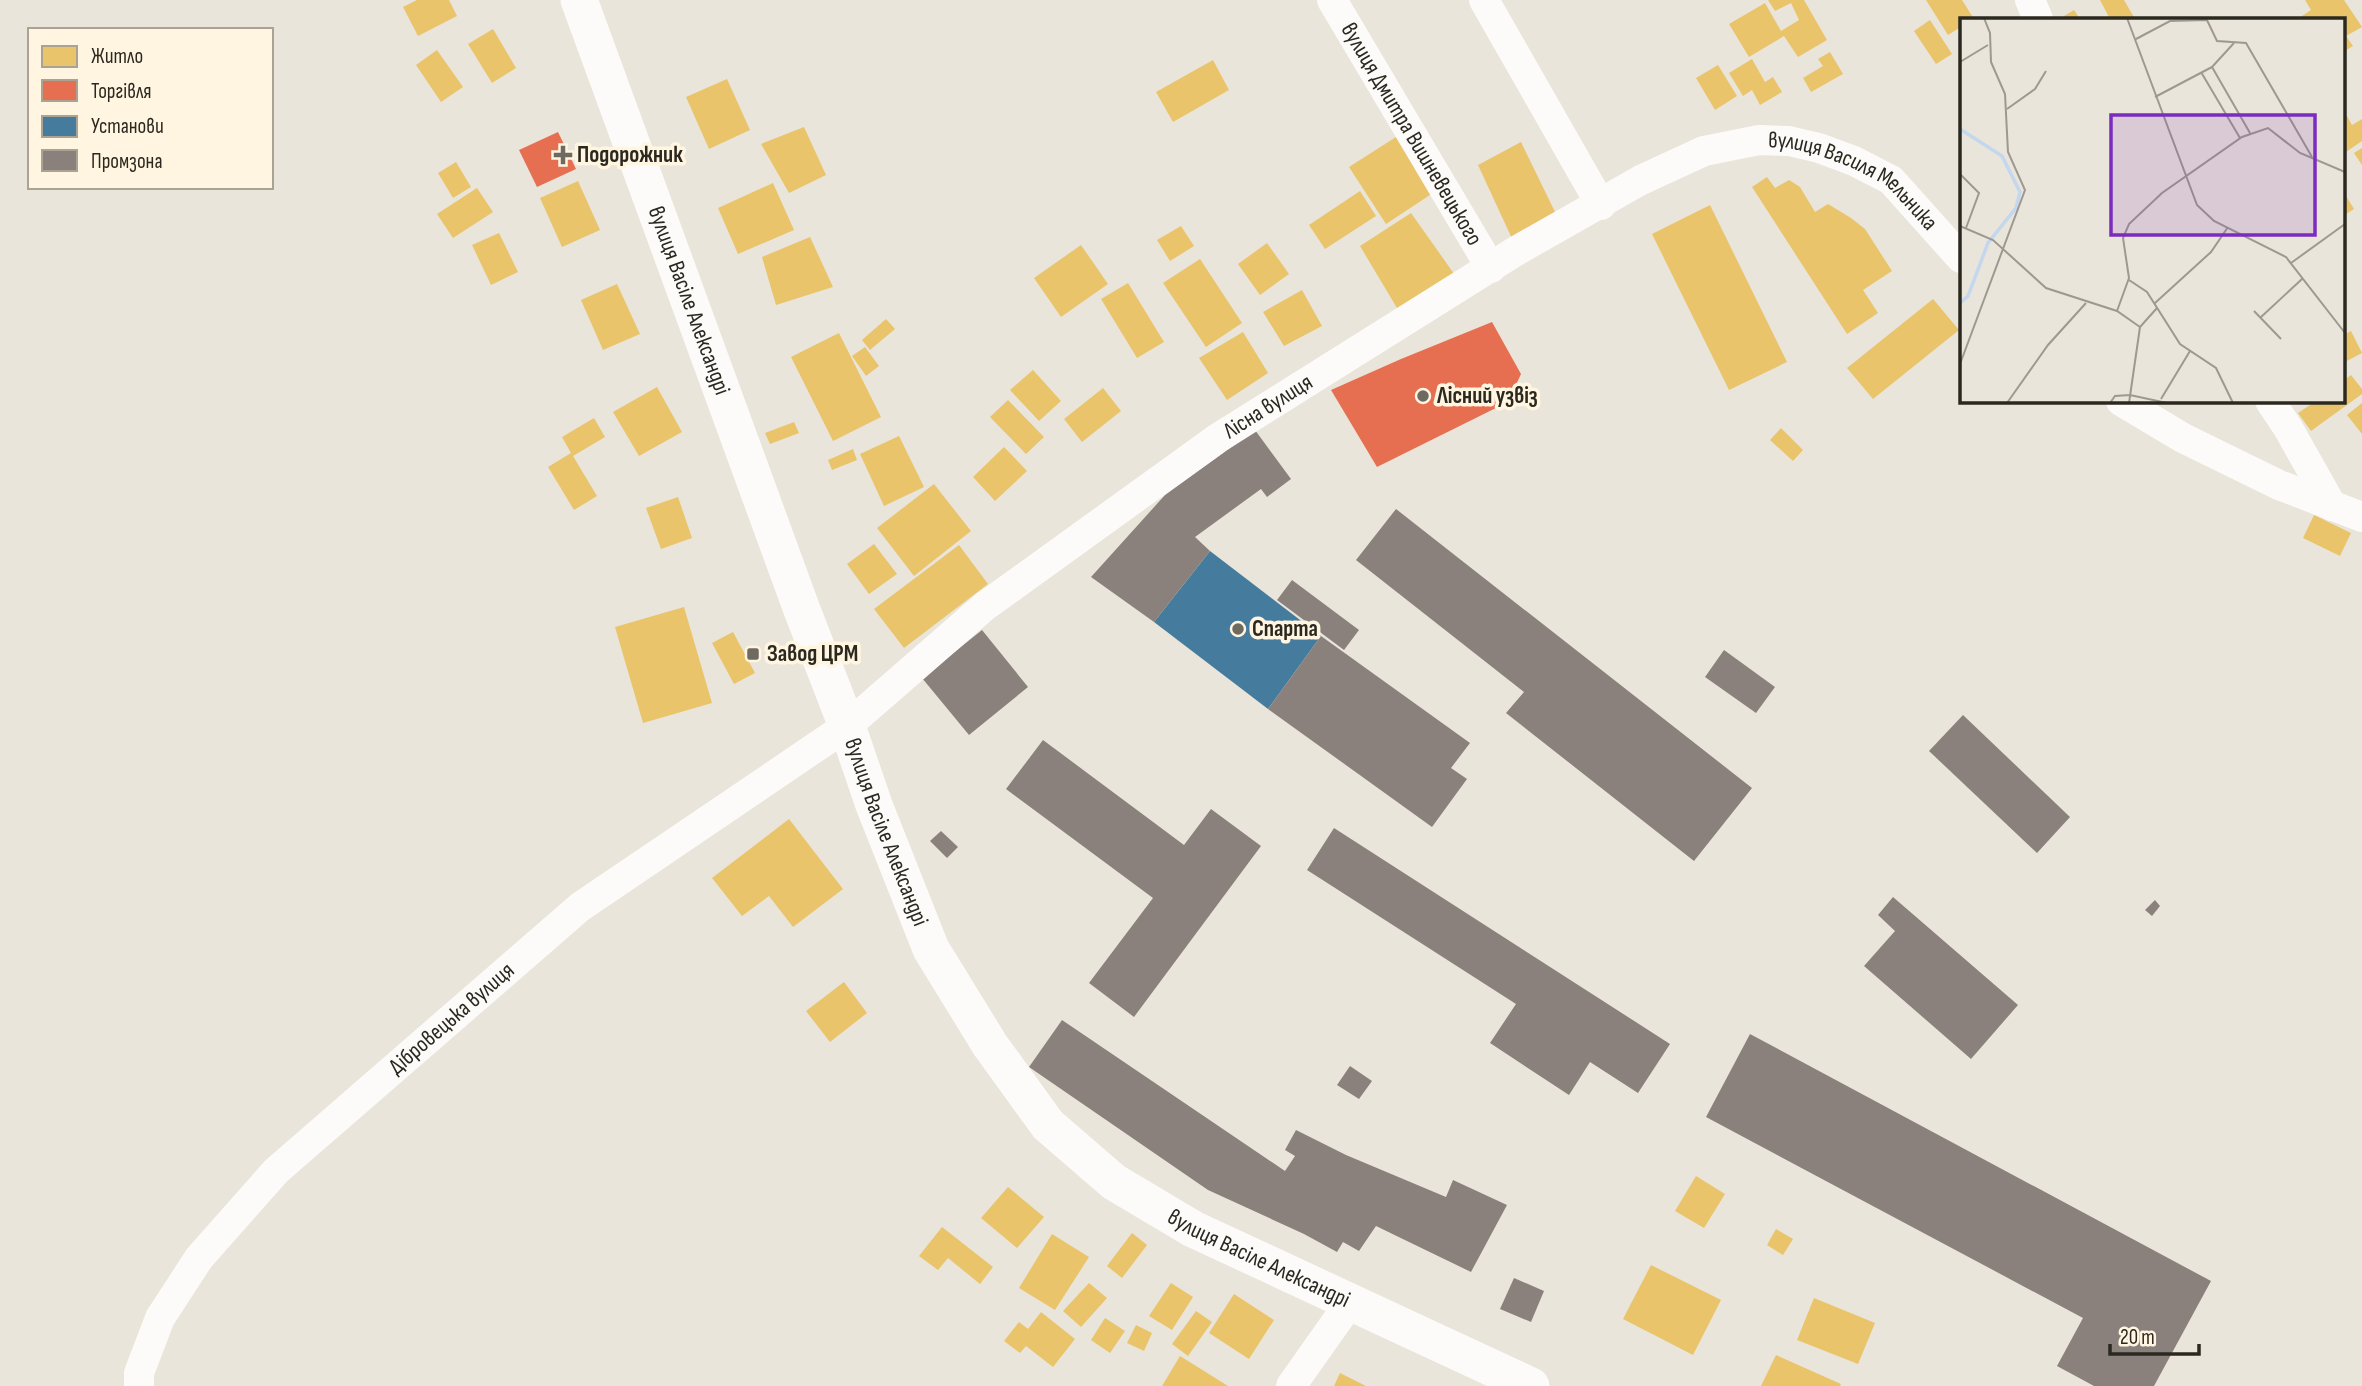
<svg xmlns="http://www.w3.org/2000/svg" width="2362" height="1386" font-family="'Sofia Sans Condensed',sans-serif">
  <style>
    .homes { fill: #e9c46a }
    .shops { fill: #e76f51 }
    .public { fill: #457b9d }
    .industry { fill: #8a817c }
    .lines { fill: none; stroke-linecap: round; stroke-linejoin: round }
    .minor { stroke: #fcfbf9; stroke-width: 30 }
    .major { stroke: #fcfbf9; stroke-width: 37 }
    .poi-dot { fill: #6e6a61; stroke: #fff5e0; stroke-width: 2.5 }
    .labels { text-anchor: middle; dominant-baseline: central; stroke-width: 7; stroke-linejoin: round; paint-order: stroke }
    .street-label { font-size: 23px; fill: #2b2820; stroke: #fff5e0 }
    .poi-label { font-size: 23px; font-weight: bold; fill: #2b2820; stroke: #fff5e0; text-anchor: start }
    .inset-river { fill: none; stroke: #c3d7ee; stroke-width: 3.5 }
    .inset-road { fill: none; stroke: #9e9990; stroke-width: 2 }
    .view { fill: #7b2cbf; fill-opacity: 0.15; stroke: #7b2cbf; stroke-width: 3.5 }
    .inset-edge { fill: none; stroke: #2b2820; stroke-width: 3.5 }
  </style>
  <rect width="100%" height="100%" fill="#eae5da"/>
  <g class="homes">
    <path d="M 417,0 L 449,0 L 457,16 L 418,36 L 403,7 Z"/>
    <path d="M 1768,0 L 1804,0 L 1827,40 L 1798,57 L 1784,36 L 1749,57 L 1729,24 L 1765,3 L 1781,31 L 1799,20 L 1791,3 L 1775,11 Z"/>
    <path d="M 1926,0 L 1962,0 L 1974,19 L 1961,19 L 1961,27 L 1948,35 Z"/>
    <path d="M 2100,0 L 2124,0 L 2135,19 L 2110,19 Z"/>
    <path d="M 2305,0 L 2344,0 L 2362,27 L 2346,36 L 2353,46 L 2343,52 L 2343,19 L 2304,19 L 2302,16 L 2311,10 Z"/>
    <path d="M 2074,10 L 2080,19 L 2059,19 Z"/>
    <path d="M 1930,20 L 1952,54 L 1936,64 L 1914,31 Z"/>
    <path d="M 493,29 L 516,68 L 492,83 L 468,44 Z"/>
    <path d="M 437,50 L 463,87 L 441,102 L 416,65 Z"/>
    <path d="M 1830,52 L 1843,74 L 1811,92 L 1803,78 L 1823,66 L 1818,59 Z"/>
    <path d="M 1752,59 L 1765,82 L 1773,77 L 1782,92 L 1760,105 L 1752,90 L 1743,96 L 1729,73 Z"/>
    <path d="M 1213,60 L 1229,90 L 1173,122 L 1156,92 Z"/>
    <path d="M 1718,65 L 1737,96 L 1715,110 L 1696,78 Z"/>
    <path d="M 727,79 L 750,130 L 709,149 L 686,97 Z"/>
    <path d="M 2347,116 L 2352,125 L 2362,119 L 2362,141 L 2343,154 L 2343,119 Z"/>
    <path d="M 804,127 L 826,175 L 789,193 L 761,144 Z"/>
    <path d="M 1396,137 L 1433,193 L 1386,224 L 1349,167 Z"/>
    <path d="M 1521,142 L 1557,216 L 1515,245 L 1478,165 Z"/>
    <path d="M 2362,148 L 2362,165 L 2354,153 Z"/>
    <path d="M 456,162 L 471,187 L 453,198 L 438,173 Z"/>
    <path d="M 1767,177 L 1775,188 L 1789,180 L 1800,187 L 1815,212 L 1828,204 L 1851,218 L 1865,229 L 1892,271 L 1863,290 L 1878,313 L 1847,334 L 1752,187 Z"/>
    <path d="M 578,181 L 600,230 L 562,247 L 540,198 Z"/>
    <path d="M 773,183 L 794,230 L 738,254 L 718,208 Z"/>
    <path d="M 477,188 L 493,212 L 453,238 L 437,214 Z"/>
    <path d="M 1360,191 L 1376,216 L 1325,249 L 1309,225 Z"/>
    <path d="M 2343,191 L 2354,209 L 2343,216 Z"/>
    <path d="M 1710,205 L 1787,362 L 1729,390 L 1652,234 Z"/>
    <path d="M 1411,213 L 1457,278 L 1400,313 L 1360,246 Z"/>
    <path d="M 1181,226 L 1194,246 L 1170,261 L 1157,240 Z"/>
    <path d="M 499,233 L 518,272 L 491,285 L 472,245 Z"/>
    <path d="M 810,237 L 833,287 L 776,305 L 762,257 Z"/>
    <path d="M 1267,243 L 1289,274 L 1260,295 L 1238,264 Z"/>
    <path d="M 1081,245 L 1108,284 L 1061,317 L 1034,278 Z"/>
    <path d="M 1200,259 L 1242,323 L 1206,347 L 1163,283 Z"/>
    <path d="M 1128,283 L 1164,342 L 1137,358 L 1101,299 Z"/>
    <path d="M 617,284 L 640,334 L 603,350 L 581,300 Z"/>
    <path d="M 1302,290 L 1322,326 L 1284,346 L 1263,312 Z"/>
    <path d="M 1933,299 L 1959,330 L 1873,399 L 1847,368 Z"/>
    <path d="M 886,319 L 895,329 L 870,350 L 862,340 Z"/>
    <path d="M 2351,331 L 2362,353 L 2343,363 L 2343,335 Z"/>
    <path d="M 1243,332 L 1268,373 L 1227,400 L 1199,358 Z"/>
    <path d="M 839,333 L 881,417 L 833,441 L 791,357 Z"/>
    <path d="M 865,347 L 879,366 L 866,376 L 852,356 Z"/>
    <path d="M 1033,370 L 1061,401 L 1039,421 L 1010,390 Z"/>
    <path d="M 2351,375 L 2362,389 L 2362,394 L 2311,431 L 2298,413 L 2316,401 L 2343,401 L 2343,381 Z"/>
    <path d="M 657,387 L 682,432 L 639,456 L 613,412 Z"/>
    <path d="M 1103,388 L 1121,411 L 1082,442 L 1064,419 Z"/>
    <path d="M 1008,400 L 1044,437 L 1026,454 L 990,417 Z"/>
    <path d="M 2362,403 L 2362,434 L 2347,415 Z"/>
    <path d="M 594,418 L 605,437 L 573,456 L 597,496 L 574,510 L 548,467 L 571,453 L 562,437 Z"/>
    <path d="M 794,422 L 799,433 L 770,444 L 765,433 Z"/>
    <path d="M 1781,428 L 1803,450 L 1793,461 L 1770,440 Z"/>
    <path d="M 899,436 L 924,487 L 884,506 L 860,454 Z"/>
    <path d="M 1004,447 L 1027,471 L 995,501 L 973,477 Z"/>
    <path d="M 853,449 L 857,460 L 832,470 L 828,460 Z"/>
    <path d="M 934,484 L 971,531 L 914,576 L 877,528 Z"/>
    <path d="M 678,497 L 692,538 L 661,549 L 646,508 Z"/>
    <path d="M 2314,515 L 2351,533 L 2340,556 L 2303,538 Z"/>
    <path d="M 874,544 L 897,574 L 869,594 L 847,564 Z"/>
    <path d="M 959,545 L 988,584 L 904,648 L 874,609 Z"/>
    <path d="M 684,607 L 712,703 L 643,723 L 615,627 Z"/>
    <path d="M 733,632 L 755,673 L 734,684 L 712,643 Z"/>
    <path d="M 789,819 L 843,889 L 793,927 L 769,896 L 742,916 L 712,878 Z"/>
    <path d="M 844,982 L 867,1013 L 830,1042 L 806,1011 Z"/>
    <path d="M 1696,1176 L 1725,1194 L 1704,1228 L 1675,1211 Z"/>
    <path d="M 1008,1187 L 1044,1217 L 1017,1248 L 981,1218 Z"/>
    <path d="M 942,1227 L 993,1267 L 980,1284 L 948,1258 L 938,1270 L 919,1256 Z"/>
    <path d="M 1776,1229 L 1793,1239 L 1783,1255 L 1767,1245 Z"/>
    <path d="M 1132,1233 L 1147,1245 L 1122,1278 L 1107,1266 Z"/>
    <path d="M 1052,1234 L 1089,1257 L 1055,1310 L 1019,1288 Z"/>
    <path d="M 1651,1265 L 1721,1300 L 1693,1355 L 1623,1319 Z"/>
    <path d="M 1089,1283 L 1107,1298 L 1081,1327 L 1063,1311 Z"/>
    <path d="M 1171,1283 L 1193,1297 L 1172,1330 L 1149,1316 Z"/>
    <path d="M 1234,1294 L 1274,1320 L 1249,1359 L 1209,1333 Z"/>
    <path d="M 1814,1298 L 1875,1323 L 1858,1364 L 1797,1340 Z"/>
    <path d="M 1196,1311 L 1212,1322 L 1188,1356 L 1172,1344 Z"/>
    <path d="M 1041,1312 L 1075,1339 L 1053,1367 L 1026,1346 L 1020,1353 L 1004,1341 L 1019,1322 L 1028,1329 Z"/>
    <path d="M 1105,1318 L 1125,1331 L 1110,1353 L 1091,1340 Z"/>
    <path d="M 1136,1325 L 1152,1333 L 1144,1351 L 1127,1343 Z"/>
    <path d="M 1776,1355 L 1841,1384 L 1840,1386 L 1761,1386 Z"/>
    <path d="M 1180,1356 L 1228,1386 L 1162,1386 Z"/>
    <path d="M 1340,1373 L 1366,1386 L 1334,1386 Z"/>
  </g>
  <g class="shops">
    <path d="M 558,132 L 576,169 L 537,187 L 519,150 Z"/>
    <path d="M 1492,322 L 1521,374 L 1508,402 L 1377,467 L 1331,390 L 1401,359 Z"/>
  </g>
  <path class="public" d="M 1210,551 L 1321,636 L 1268,709 L 1154,622 Z"/>
  <g class="industry">
    <path d="M 1255,430 L 1291,479 L 1267,497 L 1261,489 L 1195,537 L 1210,551 L 1154,622 L 1091,577 L 1165,495 Z"/>
    <path d="M 1396,509 L 1752,788 L 1694,861 L 1506,713 L 1524,692 L 1356,560 Z"/>
    <path d="M 1292,580 L 1359,630 L 1344,650 L 1277,600 Z"/>
    <path d="M 982,630 L 1028,687 L 969,735 L 922,678 Z"/>
    <path d="M 1321,636 L 1470,743 L 1451,768 L 1467,779 L 1432,827 L 1268,709 Z"/>
    <path d="M 1724,650 L 1775,687 L 1756,713 L 1705,677 Z"/>
    <path d="M 1963,715 L 2070,817 L 2037,853 L 1929,751 Z"/>
    <path d="M 1043,740 L 1184,845 L 1211,809 L 1261,846 L 1134,1017 L 1089,983 L 1153,898 L 1006,789 Z"/>
    <path d="M 1334,828 L 1670,1044 L 1638,1093 L 1590,1062 L 1569,1095 L 1490,1043 L 1516,1004 L 1307,870 Z"/>
    <path d="M 941,831 L 958,847 L 947,858 L 930,841 Z"/>
    <path d="M 1893,897 L 2018,1005 L 1971,1059 L 1864,966 L 1895,931 L 1878,915 Z"/>
    <path d="M 2155,900 L 2160,906 L 2152,916 L 2145,910 Z"/>
    <path d="M 1062,1020 L 1285,1171 L 1295,1156 L 1285,1150 L 1296,1130 L 1346,1155 L 1446,1197 L 1453,1180 L 1507,1205 L 1471,1272 L 1376,1226 L 1359,1251 L 1343,1242 L 1337,1252 L 1304,1234 L 1208,1190 L 1029,1067 Z"/>
    <path d="M 1750,1034 L 2211,1281 L 2154,1386 L 2094,1386 L 2057,1366 L 2083,1318 L 1706,1117 Z"/>
    <path d="M 1350,1066 L 1372,1081 L 1359,1099 L 1337,1085 Z"/>
    <path d="M 1514,1278 L 1544,1291 L 1531,1322 L 1500,1309 Z"/>
  </g>
  <g class="lines">
    <g class="minor">
      <path id="s1" d="M 1332,0 L 1491,268"/>
      <path d="M 1484,0 L 1601,205"/>
      <path d="M 2030,0 L 2038,19"/>
      <path d="M 2121,401 L 2183,438 L 2279,485 L 2362,517"/>
      <path d="M 2270,401 L 2288,428 L 2332,506"/>
      <path id="s2" d="M 139,1386 L 139,1373 L 160,1318 L 199,1258 L 276,1171 L 580,907 L 847,726 L 985,606 L 1218,438 L 1516,251 L 1641,180 L 1704,151 L 1759,140 L 1789,141 L 1819,148 L 1854,161 L 1891,180 L 1961,258"/>
      <path d="M 1291,1386 L 1351,1301"/>
    </g>
    <path class="major" id="s3" d="M 579,0 L 802,610 L 847,726 L 874,805 L 931,949 L 990,1045 L 1048,1125 L 1114,1182 L 1193,1229 L 1531,1386"/>
  </g>
  <g class="poi-dot">
    <path d="M559.5 144.5h7v7h7v7h-7v7h-7v-7h-7v-7h7z"/>
    <circle cx="1423" cy="396" r="7"/>
    <circle cx="1238" cy="629" r="7"/>
    <rect x="746" y="647" width="14" height="14" rx="3.5"/>
  </g>
  <g class="labels">
    <g class="street-label">
      <text stroke="none"><textPath href="#s1" startOffset="156">вулиця Дмитра Вишневецького</textPath></text>
      <text stroke="none"><textPath href="#s2" startOffset="2182">вулиця Василя Мельника</textPath></text>
      <text stroke="none"><textPath href="#s3" startOffset="320">вулиця Васіле Александрі</textPath></text>
      <text stroke="none"><textPath href="#s2" startOffset="1514">Лісна вулиця</textPath></text>
      <text stroke="none"><textPath href="#s3" startOffset="887">вулиця Васіле Александрі</textPath></text>
      <text stroke="none"><textPath href="#s2" startOffset="492">Дібровецька вулиця</textPath></text>
      <text stroke="none"><textPath href="#s3" startOffset="1475">вулиця Васіле Александрі</textPath></text>
    </g>
    <g class="poi-label">
      <text x="577" y="155">Подорожник</text>
      <text x="1437" y="396">Лісний узвіз</text>
      <text x="1252" y="629">Спарта</text>
      <text x="767" y="654">Завод ЦРМ</text>
    </g>
  </g>
  <g transform="translate(1960 18)">
    <rect width="385" height="385" fill="#eae5da"/>
    <path class="inset-river" d="M 0,111 L 42,138 L 60,174 L 56,190 L 28,225 L 8,278 L 0,285"/>
    <path class="inset-road" d="M 167,0 L 237,187 L 254,203 L 326,239 L 385,315M 246,0 L 257,23 L 286,25 L 352,139M 176,21 L 210,3 L 247,2M 0,44 L 28,27M 252,49 L 290,115M 252,49 L 274,25M 241,54 L 280,120M 195,79 L 252,49M 47,91 L 75,71 L 86,53M 0,156 L 19,175 L 6,210M 0,208 L 33,222 L 86,270 L 157,293 L 180,309M 331,245 L 385,206M 169,262 L 187,274 L 220,326 L 256,350 L 273,385M 195,285 L 251,234 L 268,209M 157,293 L 169,260 L 163,220 L 169,206 L 202,175 L 282,119 L 308,110 L 340,135 L 385,154M 294,293 L 321,321M 300,300 L 342,261M 180,309 L 197,290M 0,346 L 65,172 L 48,134 L 45,76 L 31,44 L 30,15 L 24,0M 201,381 L 230,333M 47,385 L 88,327 L 126,285M 150,385 L 155,378 L 170,377 L 207,385M 169,385 L 180,309"/>
    <path class="view" d="M 151,97 L 355,97 L 355,217 L 151,217 Z"/>
    <rect width="385" height="385" class="inset-edge"/>
  </g>
  <rect x="28" y="28" width="245" height="161" fill="#fff5e0" stroke="#aaa393" stroke-width="2"/>
  <rect x="42" y="46" width="35" height="21" fill="#e9c46a" stroke="#aaa393" stroke-width="2"/>
  <text x="91" y="63" font-size="21" fill="#2b2820">Житло</text>
  <rect x="42" y="80" width="35" height="21" fill="#e76f51" stroke="#aaa393" stroke-width="2"/>
  <text x="91" y="98" font-size="21" fill="#2b2820">Торгівля</text>
  <rect x="42" y="116" width="35" height="21" fill="#457b9d" stroke="#aaa393" stroke-width="2"/>
  <text x="91" y="133" font-size="21" fill="#2b2820">Установи</text>
  <rect x="42" y="150" width="35" height="21" fill="#8a817c" stroke="#aaa393" stroke-width="2"/>
  <text x="91" y="168" font-size="21" fill="#2b2820">Промзона</text>
  <path d="M2110 1344v10h89v-10" fill="none" stroke="#2b2820" stroke-width="3.5"/>
  <text x="2120" y="1344" font-size="21" fill="#2b2820" stroke="#fff5e0" stroke-width="5" paint-order="stroke">20 m</text>
</svg>
